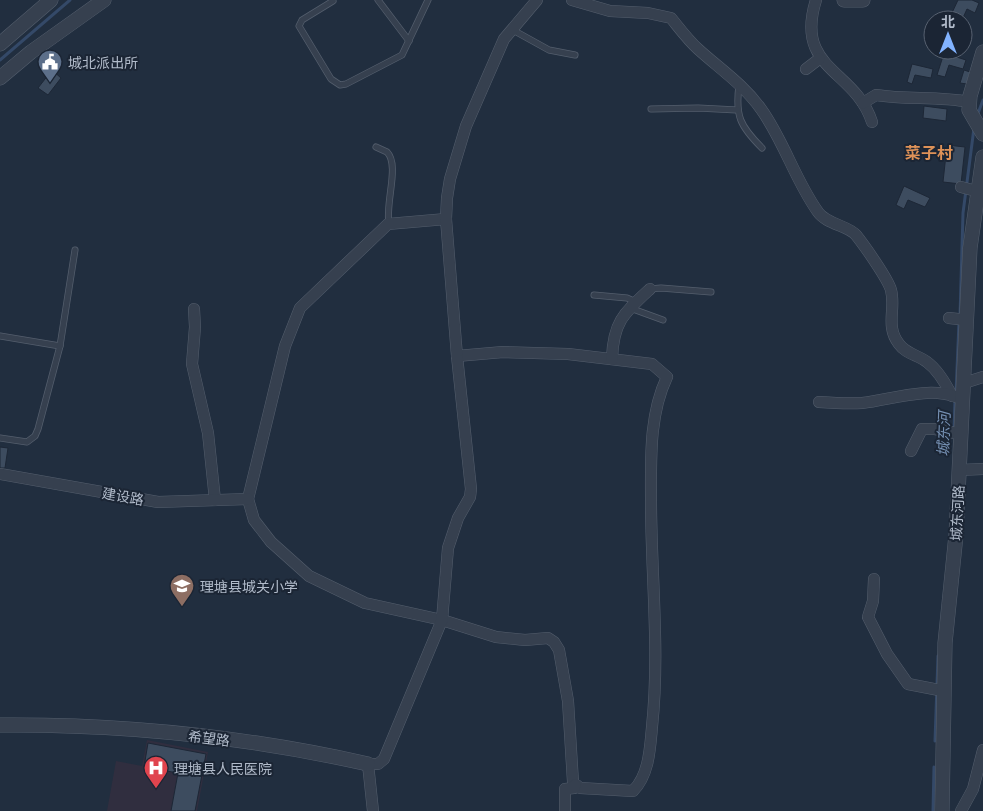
<svg xmlns="http://www.w3.org/2000/svg" width="983" height="811" font-family="Commissioner,'Noto Sans SC',sans-serif">
  <style>
    .medical { fill: #302e3f }
    .lines { fill: none; stroke-linecap: round; stroke-linejoin: round }
    .stream { stroke: #344968; stroke-width: 3 }
    .building { fill: #3d4c5f; stroke: #1d2736 }
    .service-casing { stroke: #545e6d; stroke-width: 7 }
    .minor-casing { stroke: #545e6d; stroke-width: 12 }
    .tertiary-casing { stroke: #545e6d; stroke-width: 15 }
    .service { stroke: #36404f; stroke-width: 5.5 }
    .minor { stroke: #36404f; stroke-width: 11 }
    .tertiary { stroke: #36404f; stroke-width: 14 }
    .labels { text-anchor: middle; dominant-baseline: central; stroke-width: 4; stroke-linejoin: round; paint-order: stroke }
    .poi-label { font-size: 14px; fill: #b1bbca; stroke: #1b2534; text-anchor: start }
    .street-label { font-size: 14px; fill: #b1bbca; stroke: #1b2534 }
    .water-label { font-size: 15px; font-style: italic; fill: #7691b4; stroke: #1b2534 }
    .quarter-label { font-size: 16px; font-weight: bold; fill: #de9258; stroke: #1b2534 }
  </style>
  <rect width="100%" height="100%" fill="#212e3f"/>
  <path class="medical" d="M 147,740 L 208,752 L 197,811 L 107,811 L 116,761 L 142,766 Z"/>
  <g class="lines">
    <g class="stream">
      <path d="M 0,60 L 70,0"/>
      <path d="M 977,116 L 983,100"/>
      <path d="M 960,316 L 963,213 L 974,128"/>
      <path d="M 956,393 L 959,322"/>
      <path d="M 954,431 L 955,400"/>
      <path d="M 935,741 L 938,656"/>
      <path d="M 933,811 L 934,767"/>
    </g>
  </g>
  <g class="building">
    <path d="M 958,0 L 972,0 L 979,3 L 975,13 L 967,9 L 962,20 L 956,20 L 950,17 Z"/>
    <path d="M 944,53 L 966,60 L 963,69 L 949,65 L 945,77 L 937,75 Z"/>
    <path d="M 912,64 L 933,69 L 931,78 L 915,75 L 912,84 L 907,82 Z"/>
    <path d="M 52,70 L 61,78 L 48,95 L 38,88 Z"/>
    <path d="M 964,70 L 970,72 L 967,84 L 960,83 Z"/>
    <path d="M 924,106 L 947,109 L 946,121 L 923,118 Z"/>
    <path d="M 947,145 L 965,147 L 961,184 L 943,182 Z"/>
    <path d="M 904,186 L 930,198 L 925,207 L 908,200 L 904,209 L 896,205 Z"/>
    <path d="M 0,447 L 8,448 L 5,468 L 0,468 Z"/>
    <path d="M 148,743 L 206,754 L 195,811 L 171,811 L 178,773 L 144,767 Z"/>
  </g>
  <g class="lines">
    <defs>
      <g id="service">
        <path d="M 378,0 L 409,41"/>
        <path d="M 333,1 L 302,20 L 299,26 L 331,79 L 340,85 L 346,84 L 402,55 L 428,0"/>
        <path d="M 511,29 L 549,50 L 575,55"/>
        <path d="M 739,85 C 735,116 740,126 762,148"/>
        <path d="M 651,109 L 698,108 L 737,110"/>
        <path d="M 376,147 L 387,152 C 400,165 385,203 389,224"/>
        <path d="M 650,289 L 661,288 L 711,292"/>
        <path d="M 594,295 L 627,298 L 636,302"/>
        <path d="M 630,308 L 663,320"/>
        <path d="M 0,336 L 60,346"/>
        <path d="M 0,438 L 27,442 L 35,436 L 38,429 L 60,346 L 75,250"/>
      </g>
      <g id="minor">
        <path d="M 572,0 L 610,11 L 648,13 L 671,18 C 680,29 688,40 698,49 C 720,69 744,85 761,109 C 784,141 795,180 818,212 C 826,224 849,226 856,235 C 864,245 888,279 891,290 C 896,309 885,326 899,344 C 906,354 918,355 927,362 C 938,370 946,384 952,396"/>
        <path d="M 816,0 C 794,70 855,69 872,122"/>
        <path d="M 806,69 L 819,59"/>
        <path d="M 863,103 L 876,95 C 907,100 938,96 969,102"/>
        <path d="M 961,187 L 976,191"/>
        <path d="M 446,219 L 388,224 L 300,308 L 285,346 L 248,499 L 254,520 L 271,542 L 309,576 L 365,603 L 442,620 L 496,637 L 525,640 L 548,638 L 554,642 L 559,650 L 568,701 L 573,782 L 580,788 L 633,791 C 649,775 650,749 652,727 C 660,651 651,575 651,500 C 651,459 649,415 667,377 L 652,364 L 568,354 L 503,352 L 457,356"/>
        <path d="M 194,309 L 195,327 L 192,364 L 208,433 L 215,500"/>
        <path d="M 949,318 L 967,320"/>
        <path d="M 612,359 C 613,322 624,313 650,289"/>
        <path d="M 964,383 L 983,377"/>
        <path d="M 819,402 C 833,403 848,404 862,403 C 890,400 928,386 956,397"/>
        <path d="M 911,451 L 922,429 L 935,429 L 960,434"/>
        <path d="M 959,470 L 983,469"/>
        <path d="M 0,474 L 158,502 L 248,499"/>
        <path d="M 874,579 L 873,601 L 868,617 L 887,654 L 908,684 L 944,691"/>
        <path d="M 373,811 L 368,764 L 378,764 L 384,759 L 442,620 L 448,548 L 458,518 L 470,497 L 471,489 L 457,356 L 446,219 L 447,198 L 450,179 L 466,126 L 504,39 L 537,0"/>
        <path d="M 565,811 L 565,789 L 574,788 L 575,785"/>
        <path d="M 961,811 L 973,789 L 983,750"/>
      </g>
      <g id="tertiary">
        <path d="M 844,0 L 863,0"/>
        <path d="M 0,44 L 51,0"/>
        <path d="M 983,52 L 970,96 L 969,110 L 983,134"/>
        <path d="M 0,78 L 31,52 L 104,0"/>
        <path d="M 0,725 C 123,724 248,737 368,764"/>
        <path d="M 942,811 L 945,643 L 956,535 L 970,248 L 983,157"/>
      </g>
    </defs>
    <use href="#service" class="service-casing"/>
    <use href="#minor" class="minor-casing"/>
    <use href="#tertiary" class="tertiary-casing"/>
    <use href="#service" class="service"/>
    <use href="#minor" class="minor"/>
    <use href="#tertiary" class="tertiary"/>
  </g>
  <defs>
    <symbol id="civic-pin" viewBox="-11 -11 22 30"><path d="M0 17L-7.5 6A9.5 9.5 0 1 1 7.5 6Z" fill="#5c6f8a" stroke="#1b2534"/><path d="M-.6-6.5H3V-4.5H.6V-3L4-1V1h2V6H-6V1h2V-1L-.6-3ZM-1.2 2.5V6h2.4V2.5Z" fill="#fff"/></symbol>
    <symbol id="school-pin" viewBox="-11 -11 22 30"><path d="M0 17L-7.5 6A9.5 9.5 0 1 1 7.5 6Z" fill="#8d6e63" stroke="#1b2534"/><path d="M0-5L7-2L0 1L-7-2ZM-4 1L0 2.5L4 1V4Q0 6-4 4Z" fill="#fff"/></symbol>
    <symbol id="hospital-pin" viewBox="-11 -11 22 30"><path d="M0 17L-7.5 6A9.5 9.5 0 1 1 7.5 6Z" fill="#e0444e" stroke="#1b2534"/><path d="M-5-5h3v3.5h4V-5h3V5h-3V1.5h-4V5h-3Z" fill="#fff"/></symbol>
  </defs>
  <g fill-rule="evenodd">
    <use href="#civic-pin" x="36" y="48" width="28" height="38"/>
    <use href="#school-pin" x="168" y="572" width="28" height="38"/>
    <use href="#hospital-pin" x="142" y="754" width="28" height="38"/>
  </g>
  <g class="labels">
    <g class="poi-label">
      <text x="68" y="62">城北派出所</text>
      <text x="200" y="586">理塘县城关小学</text>
      <text x="174" y="768">理塘县人民医院</text>
    </g>
    <g class="street-label">
      <text transform="translate(123 496) rotate(10)">建设路</text>
      <text transform="translate(957 513) rotate(-87)">城东河路</text>
      <text transform="translate(209 738) rotate(7)">希望路</text>
    </g>
    <g class="water-label">
      <text transform="translate(943 434) rotate(-88)">城东河</text>
    </g>
    <g class="quarter-label">
      <text x="929" y="152">菜子村</text>
    </g>
  </g>
  <g transform="translate(948 35)"><circle r="24" fill="#1b2534" stroke="#576170"/>
  <path d="M0-4L9 19L0 12L-9 19Z" fill="#82b3ff"/>
  <text y="-8" font-size="14" font-weight="bold" text-anchor="middle" fill="#b1bbca">北</text>
  </g>
</svg>
